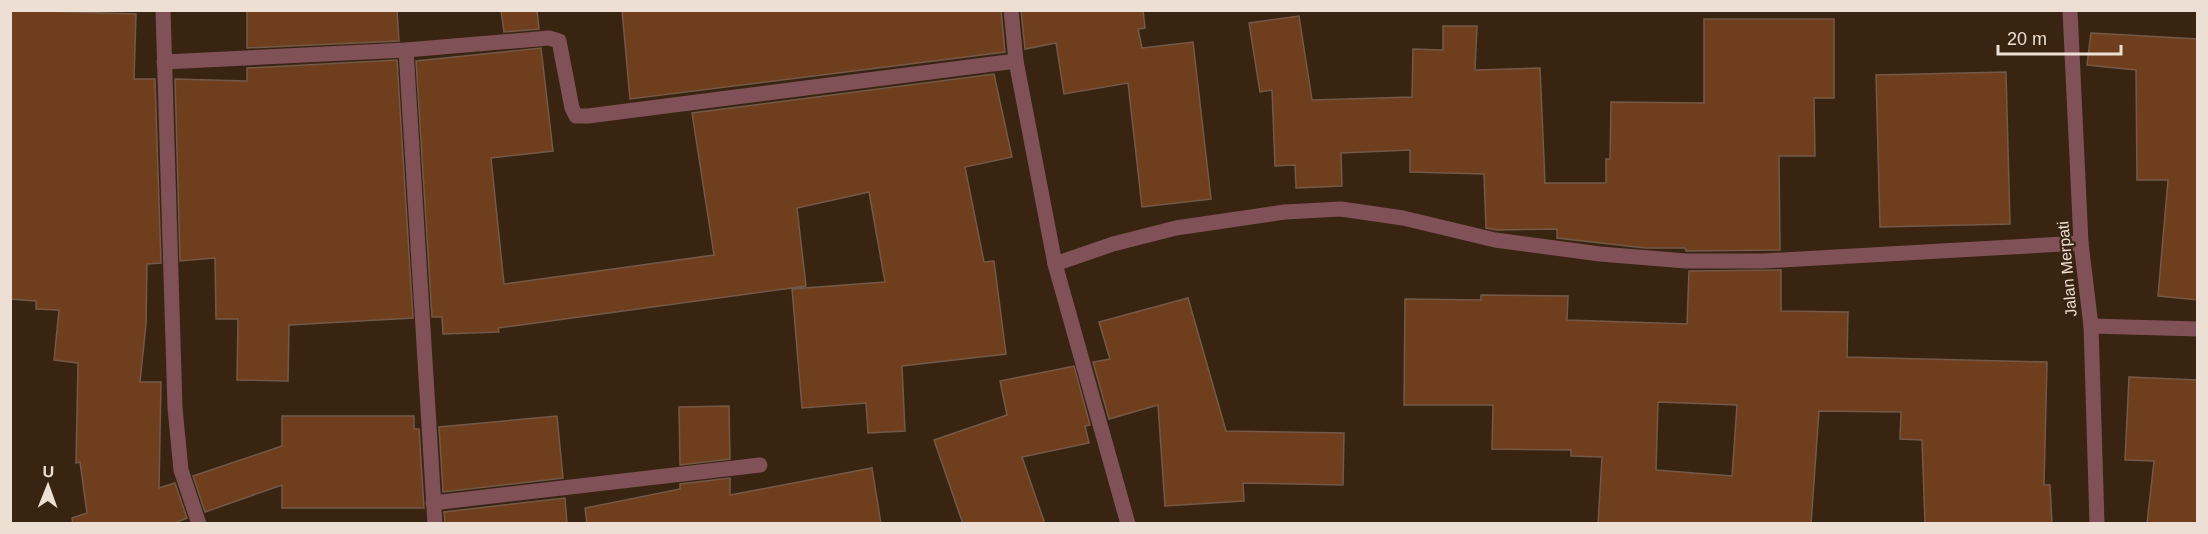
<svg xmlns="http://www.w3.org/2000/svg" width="2208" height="534" font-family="Helvetica,sans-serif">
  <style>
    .building { fill: #6f3e1d; stroke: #745949; stroke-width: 1.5; fill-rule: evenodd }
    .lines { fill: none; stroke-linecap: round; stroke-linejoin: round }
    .street { stroke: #815158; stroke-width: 15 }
    .labels { text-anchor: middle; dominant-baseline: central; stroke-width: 4.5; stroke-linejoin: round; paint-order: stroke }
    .street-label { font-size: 16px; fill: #eddfd4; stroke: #392411 }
  </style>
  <rect width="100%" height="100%" fill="#392411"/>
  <g class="building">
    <path d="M 10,10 L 136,14 L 134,79 L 155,79 L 161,263 L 147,264 L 146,324 L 140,382 L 161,382 L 159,488 L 175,483 L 187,518 L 172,524 L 73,524 L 72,518 L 87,513 L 80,462 L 76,463 L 78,363 L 54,360 L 59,310 L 36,309 L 36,301 L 10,299 Z"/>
    <path d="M 247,10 L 397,10 L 399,41 L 247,48 Z"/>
    <path d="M 501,10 L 537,10 L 539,29 L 504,32 Z"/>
    <path d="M 622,10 L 1001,10 L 1005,52 L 630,99 Z"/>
    <path d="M 1021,10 L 1143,10 L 1145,28 L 1138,29 L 1142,48 L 1193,42 L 1211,199 L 1142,207 L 1128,83 L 1064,94 L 1056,43 L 1025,49 Z"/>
    <path d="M 1299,16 L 1312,100 L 1412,97 L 1413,49 L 1443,50 L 1443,26 L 1477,26 L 1475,70 L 1540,68 L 1545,183 L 1606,183 L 1606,159 L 1610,159 L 1611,102 L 1704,103 L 1704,19 L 1834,19 L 1834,98 L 1814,98 L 1815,156 L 1779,156 L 1780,250 L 1686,251 L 1685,248 L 1645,248 L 1557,238 L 1557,229 L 1497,230 L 1486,228 L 1484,174 L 1410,172 L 1410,150 L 1341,153 L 1342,186 L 1296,188 L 1295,165 L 1275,166 L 1272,90 L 1260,92 L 1249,23 Z"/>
    <path d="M 2091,33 L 2198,39 L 2198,300 L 2158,296 L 2168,180 L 2137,180 L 2136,70 L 2087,65 Z"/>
    <path d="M 541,48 L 553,151 L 491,158 L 504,284 L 714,255 L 692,113 L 994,74 L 1012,157 L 965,167 L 984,262 L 994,261 L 1006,354 L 902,366 L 905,431 L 868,433 L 866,403 L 802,408 L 792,289 L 885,282 L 869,192 L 797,208 L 806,286 L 498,328 L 499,332 L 443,334 L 442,317 L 432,317 L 416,61 Z"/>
    <path d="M 397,60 L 413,318 L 289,325 L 288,381 L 237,380 L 238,319 L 216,319 L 215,258 L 180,261 L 175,79 L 247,81 L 247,68 Z"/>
    <path d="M 2006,72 L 2010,224 L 1880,227 L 1876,75 Z"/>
    <path d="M 1781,270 L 1781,311 L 1848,312 L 1847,357 L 2047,362 L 2044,485 L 2050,485 L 2052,524 L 1925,524 L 1922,440 L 1900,439 L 1901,412 L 1819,411 L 1811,524 L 1598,524 L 1602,457 L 1571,456 L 1571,450 L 1492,449 L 1493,405 L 1404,405 L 1405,299 L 1481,300 L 1481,295 L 1568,296 L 1567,320 L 1687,324 L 1689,271 ZM 1658,402 L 1737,405 L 1732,476 L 1656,470 Z"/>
    <path d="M 1188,298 L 1226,431 L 1344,433 L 1343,485 L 1243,483 L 1244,501 L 1165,506 L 1158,405 L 1109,419 L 1093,362 L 1110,359 L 1099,322 Z"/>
    <path d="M 1074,366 L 1090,425 L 1085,426 L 1089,443 L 1022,457 L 1045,524 L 963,524 L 934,440 L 1007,415 L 1000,381 Z"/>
    <path d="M 2129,377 L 2198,380 L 2198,524 L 2147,524 L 2154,461 L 2125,460 Z"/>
    <path d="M 729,406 L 730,459 L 680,465 L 679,407 Z"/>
    <path d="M 282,416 L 414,416 L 414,429 L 419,429 L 424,508 L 282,508 L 282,485 L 205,512 L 193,476 L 282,446 Z"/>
    <path d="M 557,416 L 563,478 L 443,492 L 439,427 Z"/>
    <path d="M 872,468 L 881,524 L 587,524 L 585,508 L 680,489 L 680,484 L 730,478 L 730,495 Z"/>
    <path d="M 565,498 L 567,524 L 445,524 L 444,512 Z"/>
  </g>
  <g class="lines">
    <g class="street">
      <path d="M 163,10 L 175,408 L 181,470 L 199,524"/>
      <path d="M 1011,10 L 1016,61 L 1055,264 L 1113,244 L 1176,228 L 1285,212 L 1341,209 L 1403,218 L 1495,240 L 1600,254 L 1686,261 L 1763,261 L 2081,243"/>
      <path d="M 2070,10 L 2081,243 L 2091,326 L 2097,524"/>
      <path d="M 406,50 L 435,524"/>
      <path d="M 164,62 L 406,50 L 549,38 L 559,41 L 572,108 L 576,116 L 588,116 L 1016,61"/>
      <path d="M 1055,264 L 1128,524"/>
      <path d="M 2091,326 L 2198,329"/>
      <path d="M 433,503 L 760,465"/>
    </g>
  </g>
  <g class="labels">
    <g class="street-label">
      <text transform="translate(2067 269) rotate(-95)">Jalan Merpati</text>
    </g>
  </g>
  <rect width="2208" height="534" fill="none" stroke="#eddfd4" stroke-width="24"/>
  <g transform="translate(48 486) rotate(1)" stroke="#392411" stroke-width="4.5" paint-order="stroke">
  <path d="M0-4.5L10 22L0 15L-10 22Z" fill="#eddfd4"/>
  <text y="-9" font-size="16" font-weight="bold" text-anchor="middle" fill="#eddfd4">U</text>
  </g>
  <path d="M1998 45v9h123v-9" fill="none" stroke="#eddfd4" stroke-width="3"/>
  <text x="2007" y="45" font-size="18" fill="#eddfd4" stroke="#392411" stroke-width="4.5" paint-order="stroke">20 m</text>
</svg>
